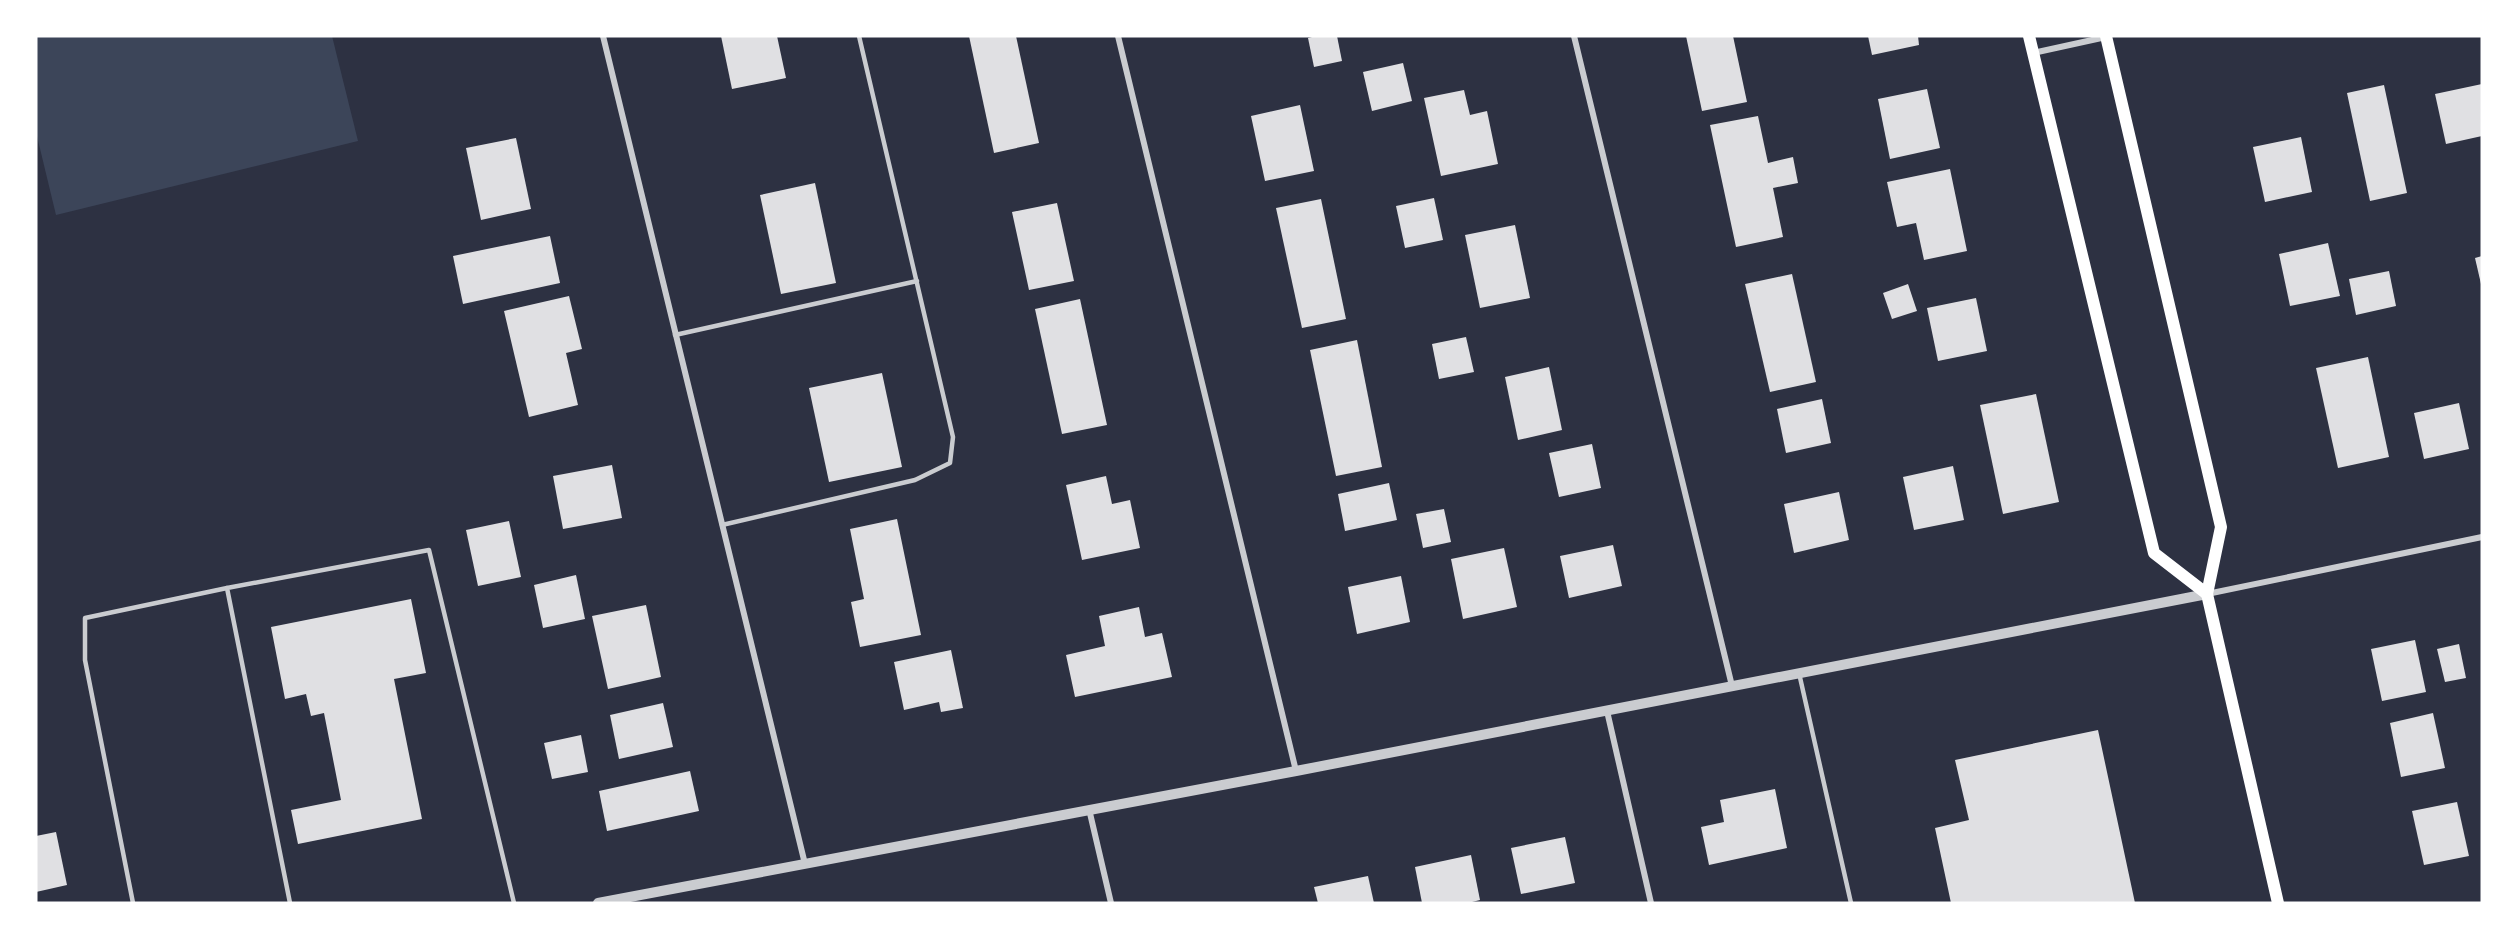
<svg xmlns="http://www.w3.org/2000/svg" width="2518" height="939" font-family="'Nunito Sans',sans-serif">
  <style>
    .green { fill: #3c4559 }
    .building { fill: #e0e0e3 }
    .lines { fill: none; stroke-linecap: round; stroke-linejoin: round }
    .service { stroke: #caccd0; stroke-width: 4.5 }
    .minor { stroke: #caccd0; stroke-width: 6 }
    .tertiary { stroke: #caccd0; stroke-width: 10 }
    .secondary { stroke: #fff; stroke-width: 12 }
  </style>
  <rect width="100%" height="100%" fill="#2d3142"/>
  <path class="green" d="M 36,36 L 332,36 L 358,141 L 56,215 L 36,132 Z"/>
  <g class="building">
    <path d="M 721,36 L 777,36 L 786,78 L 732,89 Z"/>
    <path d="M 969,36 L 1016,36 L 1039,143 L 994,153 Z"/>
    <path d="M 1316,36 L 1337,36 L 1342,61 L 1314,67 L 1308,38 Z"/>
    <path d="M 1686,36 L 1733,36 L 1747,102 L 1702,111 Z"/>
    <path d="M 1868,36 L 1918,36 L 1919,45 L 1872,55 Z"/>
    <path d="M 1403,63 L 1412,101 L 1372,111 L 1363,72 Z"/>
    <path d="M 2482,84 L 2482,136 L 2446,144 L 2435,94 Z"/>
    <path d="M 2384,85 L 2407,193 L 2370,201 L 2347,93 Z"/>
    <path d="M 1927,89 L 1940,148 L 1890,159 L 1878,99 Z"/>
    <path d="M 1464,90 L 1470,115 L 1487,111 L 1498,164 L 1441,176 L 1424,98 Z"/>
    <path d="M 1300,105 L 1314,171 L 1265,181 L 1251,116 Z"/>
    <path d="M 1758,116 L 1768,163 L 1793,157 L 1798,183 L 1773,188 L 1783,237 L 1736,247 L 1710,125 Z"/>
    <path d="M 2301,137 L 2312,192 L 2265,202 L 2253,147 Z"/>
    <path d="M 516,138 L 531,209 L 481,220 L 466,148 Z"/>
    <path d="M 1950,169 L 1967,251 L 1924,260 L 1916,223 L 1897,227 L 1887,182 Z"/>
    <path d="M 815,183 L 836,283 L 781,294 L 760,195 Z"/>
    <path d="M 1434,198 L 1443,240 L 1405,248 L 1396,206 Z"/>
    <path d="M 1321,199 L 1346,319 L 1302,328 L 1276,208 Z"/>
    <path d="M 1057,203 L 1074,281 L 1029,290 L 1012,212 Z"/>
    <path d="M 1515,225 L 1530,298 L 1480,308 L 1465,235 Z"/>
    <path d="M 550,236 L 560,283 L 463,304 L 453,256 Z"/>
    <path d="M 2328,243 L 2340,296 L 2290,306 L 2279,254 Z"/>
    <path d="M 2482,256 L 2482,284 L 2481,284 L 2475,258 Z"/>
    <path d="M 2389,271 L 2396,306 L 2356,315 L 2349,279 Z"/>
    <path d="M 1792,274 L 1816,382 L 1770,392 L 1745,284 Z"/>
    <path d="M 1908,284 L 1917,311 L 1892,319 L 1883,293 Z"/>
    <path d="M 569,296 L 582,349 L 566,353 L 578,405 L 529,417 L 504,311 Z"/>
    <path d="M 1976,298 L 1987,351 L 1938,361 L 1927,308 Z"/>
    <path d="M 1080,299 L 1107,425 L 1062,434 L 1035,309 Z"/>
    <path d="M 1466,337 L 1474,372 L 1439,379 L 1432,344 Z"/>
    <path d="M 1357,340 L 1382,467 L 1336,476 L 1310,350 Z"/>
    <path d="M 2368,357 L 2389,457 L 2338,468 L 2316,368 Z"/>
    <path d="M 1549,367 L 1562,430 L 1518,440 L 1505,377 Z"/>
    <path d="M 882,373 L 902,467 L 829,482 L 809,388 Z"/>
    <path d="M 2036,394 L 2059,502 L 2003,514 L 1980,405 Z"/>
    <path d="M 1822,399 L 1831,443 L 1786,453 L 1777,409 Z"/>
    <path d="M 2459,403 L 2469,449 L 2424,459 L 2414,413 Z"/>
    <path d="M 1592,444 L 1601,488 L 1559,497 L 1549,453 Z"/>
    <path d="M 612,465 L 622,518 L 563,529 L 553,476 Z"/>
    <path d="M 1953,466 L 1964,520 L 1914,530 L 1903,477 Z"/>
    <path d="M 1106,476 L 1112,504 L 1130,500 L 1140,548 L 1082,560 L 1066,485 Z"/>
    <path d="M 1389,483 L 1397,520 L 1345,531 L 1338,494 Z"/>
    <path d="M 1839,492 L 1849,540 L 1794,553 L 1784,504 Z"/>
    <path d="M 1444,509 L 1451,542 L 1423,548 L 1416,514 Z"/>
    <path d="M 897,519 L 921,635 L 860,647 L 851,602 L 864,599 L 850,529 Z"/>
    <path d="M 509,521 L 521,577 L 478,586 L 466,530 Z"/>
    <path d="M 1613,545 L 1622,586 L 1569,598 L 1560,556 Z"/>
    <path d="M 1504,548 L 1517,607 L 1463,619 L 1451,559 Z"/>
    <path d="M 576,575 L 585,619 L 543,628 L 534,585 Z"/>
    <path d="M 1401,576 L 1410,622 L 1357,634 L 1348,587 Z"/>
    <path d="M 411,599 L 426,673 L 394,679 L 422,819 L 298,844 L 291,810 L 341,800 L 324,713 L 311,716 L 306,694 L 285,699 L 271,627 Z"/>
    <path d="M 646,605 L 661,677 L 608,689 L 592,616 Z"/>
    <path d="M 1139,607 L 1145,637 L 1162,633 L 1172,677 L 1075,697 L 1066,655 L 1105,646 L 1099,616 Z"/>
    <path d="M 2415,640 L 2426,692 L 2382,701 L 2371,649 Z"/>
    <path d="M 2459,644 L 2466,678 L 2445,682 L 2437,649 Z"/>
    <path d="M 951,650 L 963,708 L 941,712 L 939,702 L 904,710 L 894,662 Z"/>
    <path d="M 663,703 L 673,747 L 619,759 L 610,715 Z"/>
    <path d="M 2433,713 L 2445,768 L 2401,777 L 2390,723 Z"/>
    <path d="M 2098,730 L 2135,903 L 1951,903 L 1935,828 L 1969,820 L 1955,760 Z"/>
    <path d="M 581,735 L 588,772 L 552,779 L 544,743 Z"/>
    <path d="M 690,771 L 699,811 L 607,831 L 599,791 Z"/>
    <path d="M 1775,789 L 1787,848 L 1709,865 L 1701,827 L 1724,822 L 1720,800 Z"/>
    <path d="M 2457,802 L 2469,856 L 2424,865 L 2412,811 Z"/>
    <path d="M 56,832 L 67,885 L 36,892 L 36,836 Z"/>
    <path d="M 1565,837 L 1575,883 L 1521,894 L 1511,848 Z"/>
    <path d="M 1471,855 L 1480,900 L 1468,903 L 1422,903 L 1415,867 Z"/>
    <path d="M 1368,876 L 1374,903 L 1318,903 L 1314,887 Z"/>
  </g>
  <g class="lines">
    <g class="service">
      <path d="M 675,335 L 917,281"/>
      <path d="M 722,525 L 915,480 L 950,463 L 953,437 L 859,36"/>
      <path d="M 1799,673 L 1851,903"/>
      <path d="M 133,903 L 85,660 L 85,618 L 227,588"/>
      <path d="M 290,903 L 227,588 L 429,550 L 514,903"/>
    </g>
    <g class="minor">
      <path d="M 603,36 L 805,864"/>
      <path d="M 1118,36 L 1296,771"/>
      <path d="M 1574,36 L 1732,686"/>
      <path d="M 2033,53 L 2106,37"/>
      <path d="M 2207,594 L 2482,537"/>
      <path d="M 1607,711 L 1651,903"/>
      <path d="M 1089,809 L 1111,903"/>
    </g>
    <path class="tertiary" d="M 598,903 L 1296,771 L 2207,594"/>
    <g class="secondary">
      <path d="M 2029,36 L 2154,553 L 2207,594"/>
      <path d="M 2106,36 L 2221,527 L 2207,594 L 2278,903"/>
    </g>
  </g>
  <rect width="2518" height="939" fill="none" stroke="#ffffff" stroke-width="75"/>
</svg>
